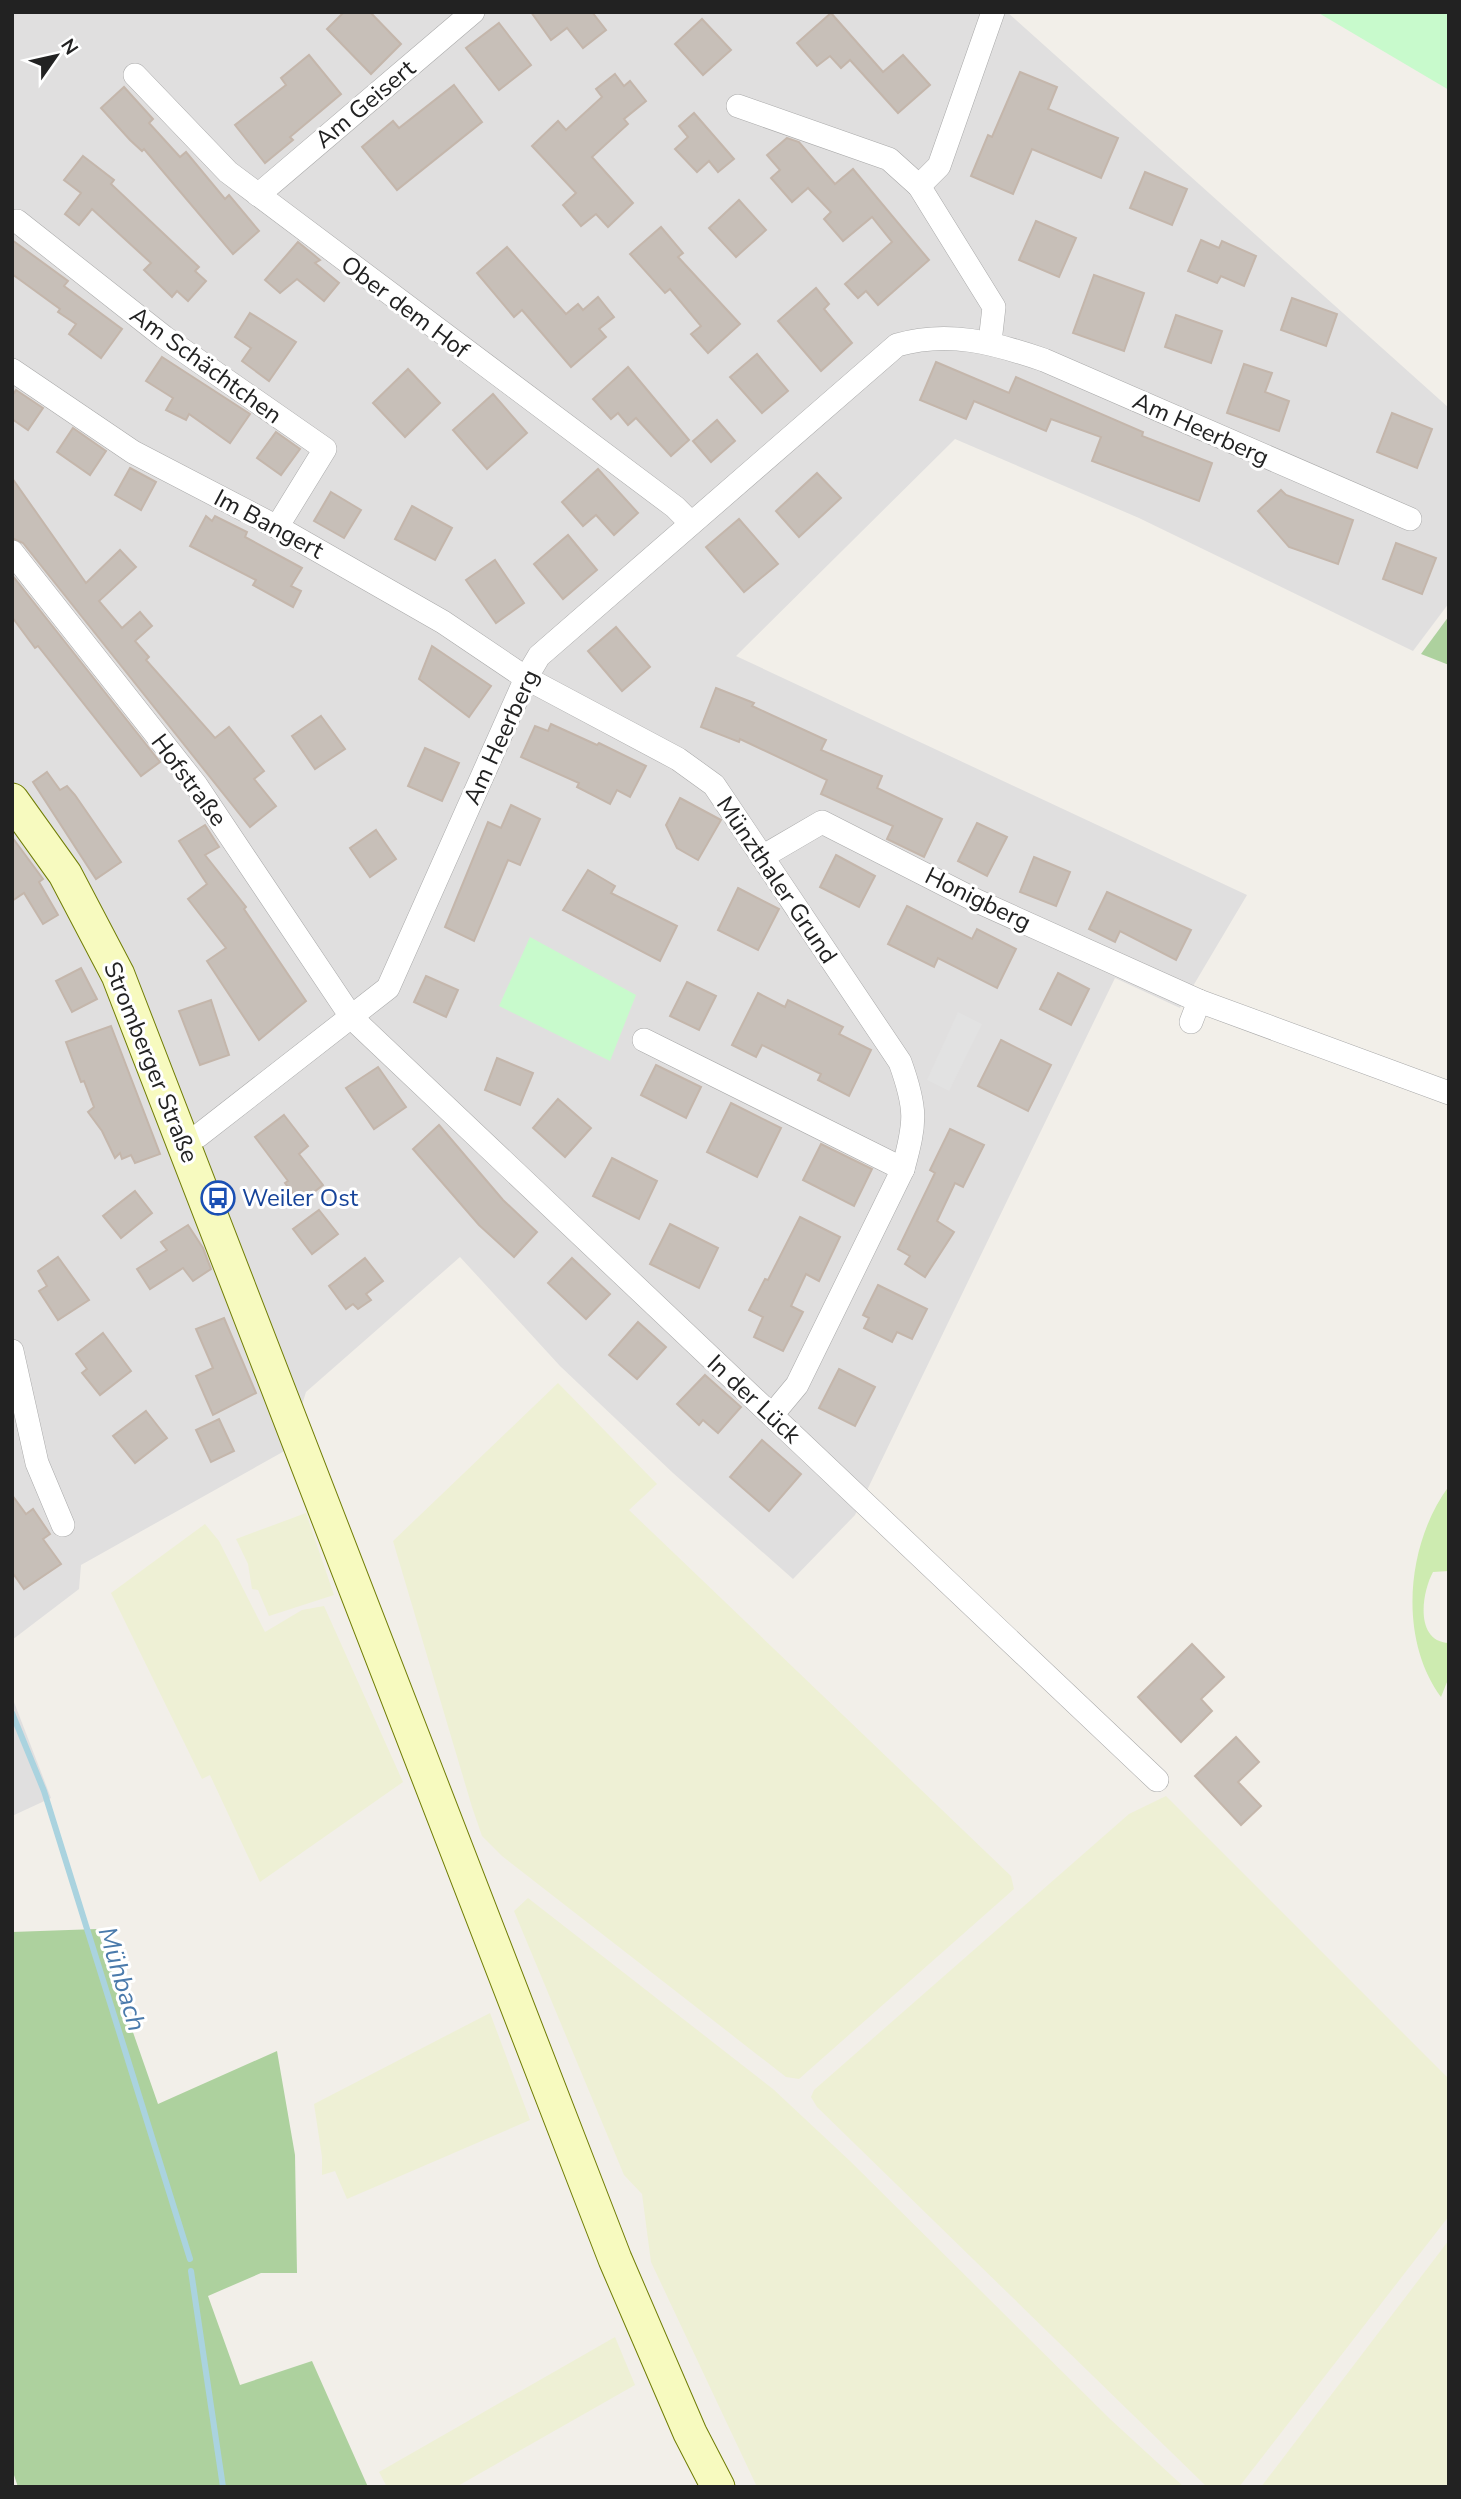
<svg xmlns="http://www.w3.org/2000/svg" width="1461" height="2499" font-family="'Nunito Sans',sans-serif">
  <style>
    .residential { fill: #e0dfdf }
    .farmland { fill: #eef0d5 }
    .grass { fill: #cdebb0 }
    .forest { fill: #add19e }
    .park { fill: #c8facc }
    .parking { fill: #e2e2e2 }
    .lines { fill: none; stroke-linecap: round; stroke-linejoin: round }
    .stream { stroke: #aad3df; stroke-width: 6 }
    .building { fill: #c7bfb8; stroke: #c4b6ab; stroke-width: 2 }
    .minor-casing { stroke: #a9a9a9; stroke-width: 24 }
    .secondary-casing { stroke: #707d05; stroke-width: 35 }
    .minor { stroke: #fff; stroke-width: 23 }
    .secondary { stroke: #f7fabf; stroke-width: 33 }
    .labels { text-anchor: middle; dominant-baseline: central; stroke-width: 6; stroke-linejoin: round; paint-order: stroke }
    .street-label { font-size: 24px; fill: #222; stroke: #fff }
    .transit-label { font-size: 24px; fill: #164399; stroke: #fff; text-anchor: start }
    .water-label { font-size: 26px; font-style: italic; fill: #4a7aab; stroke: #fff }
  </style>
  <rect width="100%" height="100%" fill="#f2efe9"/>
  <g class="residential">
    <path d="M 12,12 L 1007,12 L 1449,408 L 1449,603 L 1413,651 L 1139,518 L 955,439 L 736,656 L 1247,895 L 1180,1008 L 1115,978 L 855,1515 L 793,1579 L 673,1473 L 560,1366 L 460,1257 L 306,1392 L 288,1449 L 81,1565 L 79,1589 L 12,1640 Z"/>
    <path d="M 12,1697 L 51,1798 L 12,1816 Z"/>
  </g>
  <g class="farmland">
    <path d="M 558,1383 L 657,1484 L 629,1510 L 1011,1876 L 1014,1889 L 799,2079 L 786,2077 L 502,1856 L 482,1836 L 472,1807 L 393,1541 Z"/>
    <path d="M 306,1513 L 334,1595 L 269,1616 L 258,1590 L 252,1589 L 248,1564 L 236,1539 Z"/>
    <path d="M 205,1524 L 219,1541 L 265,1632 L 302,1610 L 324,1606 L 403,1782 L 260,1882 L 210,1775 L 202,1779 L 111,1593 Z"/>
    <path d="M 1166,1796 L 1449,2079 L 1449,2216 L 1239,2487 L 1207,2487 L 817,2107 L 811,2097 L 814,2090 L 1129,1814 Z"/>
    <path d="M 528,1898 L 773,2089 L 850,2161 L 1110,2419 L 1184,2487 L 757,2487 L 651,2262 L 642,2194 L 624,2175 L 514,1911 Z"/>
    <path d="M 490,2013 L 530,2120 L 347,2199 L 335,2171 L 322,2175 L 322,2157 L 314,2104 Z"/>
    <path d="M 1449,2240 L 1449,2487 L 1261,2487 Z"/>
    <path d="M 615,2337 L 635,2385 L 456,2487 L 387,2487 L 379,2472 Z"/>
  </g>
  <path class="grass" d="M 1449,1486 L 1449,1571 L 1433,1572 C 1422,1592 1414,1641 1449,1643 L 1449,1677 L 1441,1697 C 1398,1639 1406,1544 1449,1486 Z"/>
  <g class="forest">
    <path d="M 1449,616 L 1449,665 L 1421,654 Z"/>
    <path d="M 97,1929 L 158,2104 L 277,2051 L 295,2155 L 297,2273 L 261,2273 L 208,2296 L 240,2385 L 312,2361 L 368,2487 L 18,2487 L 12,2469 L 12,1932 Z"/>
  </g>
  <g class="park">
    <path d="M 1317,12 L 1449,12 L 1449,90 Z"/>
    <path d="M 530,937 L 636,995 L 610,1061 L 499,1006 Z"/>
  </g>
  <path class="parking" d="M 958,1012 L 982,1024 L 949,1091 L 927,1080 Z"/>
  <g class="lines">
    <g class="stream">
      <path d="M 12,1713 L 44,1791 L 190,2259"/>
      <path d="M 191,2271 L 223,2487"/>
    </g>
  </g>
  <g class="building">
    <path d="M 344,12 L 370,12 L 401,44 L 371,74 L 327,29 Z"/>
    <path d="M 531,12 L 592,12 L 606,30 L 583,48 L 567,28 L 551,40 Z"/>
    <path d="M 831,13 L 883,72 L 903,55 L 930,85 L 898,113 L 850,60 L 841,68 L 830,56 L 817,66 L 797,43 Z"/>
    <path d="M 702,19 L 731,50 L 703,75 L 675,44 Z"/>
    <path d="M 499,23 L 531,65 L 499,90 L 466,48 Z"/>
    <path d="M 309,55 L 341,94 L 290,137 L 293,140 L 265,163 L 235,125 L 286,85 L 281,78 Z"/>
    <path d="M 1020,72 L 1057,87 L 1048,109 L 1118,138 L 1101,178 L 1032,149 L 1013,194 L 971,176 L 988,135 L 992,137 Z"/>
    <path d="M 615,74 L 624,86 L 630,81 L 646,101 L 624,119 L 628,124 L 592,157 L 633,203 L 608,227 L 596,214 L 581,226 L 563,205 L 576,193 L 532,146 L 558,121 L 566,130 L 602,97 L 596,89 Z"/>
    <path d="M 454,85 L 482,122 L 397,190 L 362,147 L 393,121 L 399,128 Z"/>
    <path d="M 124,87 L 153,119 L 149,123 L 180,157 L 186,152 L 225,199 L 229,195 L 259,231 L 233,254 L 144,149 L 142,151 L 130,140 L 101,108 Z"/>
    <path d="M 694,113 L 734,159 L 718,172 L 709,161 L 697,172 L 675,149 L 688,137 L 679,126 Z"/>
    <path d="M 787,138 L 799,142 L 835,184 L 853,169 L 929,260 L 878,305 L 866,291 L 858,298 L 845,284 L 892,242 L 872,217 L 843,241 L 824,219 L 831,212 L 808,188 L 792,202 L 771,178 L 780,170 L 767,155 Z"/>
    <path d="M 83,156 L 114,180 L 111,184 L 199,267 L 195,271 L 206,281 L 188,301 L 177,291 L 172,297 L 144,270 L 151,263 L 92,209 L 79,225 L 65,214 L 81,193 L 64,180 Z"/>
    <path d="M 1145,172 L 1187,189 L 1172,225 L 1130,208 Z"/>
    <path d="M 739,200 L 766,230 L 736,257 L 709,228 Z"/>
    <path d="M 1036,221 L 1076,238 L 1059,277 L 1019,260 Z"/>
    <path d="M 661,227 L 683,253 L 678,257 L 740,324 L 708,353 L 691,334 L 701,326 L 670,289 L 665,293 L 630,254 Z"/>
    <path d="M 12,240 L 68,281 L 64,286 L 122,329 L 101,358 L 69,334 L 76,324 L 58,312 L 60,309 L 12,274 Z"/>
    <path d="M 1201,240 L 1219,248 L 1222,241 L 1256,256 L 1244,286 L 1221,276 L 1217,283 L 1188,271 Z"/>
    <path d="M 298,242 L 320,260 L 315,263 L 339,283 L 324,301 L 297,279 L 280,293 L 265,280 Z"/>
    <path d="M 507,247 L 566,314 L 578,304 L 583,310 L 598,297 L 614,317 L 599,329 L 606,337 L 571,367 L 522,310 L 514,317 L 477,273 Z"/>
    <path d="M 1094,275 L 1144,293 L 1124,351 L 1073,333 Z"/>
    <path d="M 816,288 L 829,304 L 824,309 L 852,343 L 821,371 L 778,321 Z"/>
    <path d="M 1292,298 L 1337,314 L 1326,346 L 1281,330 Z"/>
    <path d="M 250,313 L 296,342 L 269,381 L 242,361 L 251,348 L 235,337 Z"/>
    <path d="M 1176,315 L 1222,331 L 1211,363 L 1165,347 Z"/>
    <path d="M 757,354 L 788,391 L 762,413 L 730,377 Z"/>
    <path d="M 162,357 L 250,414 L 230,443 L 189,414 L 186,420 L 166,410 L 173,398 L 146,381 Z"/>
    <path d="M 936,362 L 1009,393 L 1016,377 L 1143,432 L 1142,436 L 1212,463 L 1199,501 L 1092,461 L 1101,437 L 1051,419 L 1046,431 L 974,401 L 966,419 L 920,400 Z"/>
    <path d="M 1244,364 L 1272,373 L 1265,392 L 1289,401 L 1279,431 L 1227,413 Z"/>
    <path d="M 628,367 L 689,440 L 671,456 L 636,418 L 628,425 L 618,413 L 611,419 L 593,399 Z"/>
    <path d="M 408,369 L 440,403 L 405,437 L 373,403 Z"/>
    <path d="M 16,390 L 43,408 L 28,430 L 12,419 L 12,396 Z"/>
    <path d="M 493,394 L 527,433 L 487,469 L 453,430 Z"/>
    <path d="M 1392,413 L 1432,429 L 1417,468 L 1377,452 Z"/>
    <path d="M 717,420 L 735,441 L 711,462 L 693,441 Z"/>
    <path d="M 73,428 L 106,451 L 90,475 L 57,452 Z"/>
    <path d="M 276,432 L 300,449 L 281,475 L 257,458 Z"/>
    <path d="M 130,468 L 156,482 L 141,510 L 115,495 Z"/>
    <path d="M 598,469 L 638,513 L 614,535 L 596,515 L 583,526 L 562,502 Z"/>
    <path d="M 817,473 L 841,498 L 799,537 L 776,511 Z"/>
    <path d="M 12,478 L 86,583 L 120,550 L 136,567 L 99,601 L 122,628 L 140,612 L 152,626 L 135,641 L 149,657 L 146,660 L 215,738 L 229,727 L 264,771 L 254,779 L 276,806 L 250,827 L 23,543 L 12,538 Z"/>
    <path d="M 1281,490 L 1286,495 L 1353,520 L 1338,564 L 1289,547 L 1258,511 Z"/>
    <path d="M 331,492 L 361,510 L 344,538 L 314,521 Z"/>
    <path d="M 412,506 L 452,528 L 435,560 L 395,539 Z"/>
    <path d="M 206,516 L 212,521 L 215,516 L 247,532 L 245,537 L 302,568 L 291,586 L 301,591 L 293,607 L 253,585 L 256,580 L 190,546 Z"/>
    <path d="M 739,519 L 778,564 L 744,592 L 706,547 Z"/>
    <path d="M 568,535 L 597,570 L 563,599 L 534,564 Z"/>
    <path d="M 1396,543 L 1436,558 L 1422,594 L 1383,579 Z"/>
    <path d="M 495,560 L 524,603 L 496,623 L 466,580 Z"/>
    <path d="M 12,575 L 160,762 L 141,776 L 38,646 L 35,648 L 12,617 Z"/>
    <path d="M 616,627 L 650,667 L 622,691 L 588,651 Z"/>
    <path d="M 432,646 L 491,686 L 469,717 L 419,679 Z"/>
    <path d="M 716,688 L 754,703 L 752,706 L 826,740 L 821,750 L 882,776 L 877,788 L 942,819 L 924,857 L 887,839 L 893,826 L 821,794 L 827,780 L 740,739 L 739,742 L 701,727 Z"/>
    <path d="M 321,716 L 345,749 L 315,769 L 292,736 Z"/>
    <path d="M 551,724 L 597,745 L 599,743 L 646,766 L 630,797 L 617,790 L 610,804 L 577,787 L 579,783 L 521,757 L 535,726 L 548,731 Z"/>
    <path d="M 425,748 L 459,763 L 442,801 L 408,786 Z"/>
    <path d="M 47,772 L 60,790 L 67,786 L 75,795 L 121,862 L 96,879 L 33,782 Z"/>
    <path d="M 680,798 L 721,820 L 698,860 L 677,848 L 666,825 Z"/>
    <path d="M 511,805 L 540,819 L 520,865 L 508,860 L 474,941 L 445,927 L 488,822 L 501,828 Z"/>
    <path d="M 977,823 L 1007,837 L 987,876 L 958,861 Z"/>
    <path d="M 205,825 L 219,847 L 205,855 L 246,907 L 244,909 L 306,1001 L 259,1040 L 207,961 L 226,948 L 188,899 L 207,884 L 179,841 Z"/>
    <path d="M 376,830 L 396,859 L 370,877 L 350,848 Z"/>
    <path d="M 12,837 L 43,879 L 39,882 L 58,915 L 43,924 L 24,893 L 12,901 Z"/>
    <path d="M 836,855 L 875,876 L 859,907 L 820,887 Z"/>
    <path d="M 1034,857 L 1070,872 L 1056,906 L 1020,892 Z"/>
    <path d="M 588,870 L 615,886 L 611,893 L 677,926 L 660,961 L 563,910 Z"/>
    <path d="M 738,888 L 779,909 L 758,950 L 718,930 Z"/>
    <path d="M 1107,892 L 1191,930 L 1176,960 L 1120,931 L 1115,942 L 1089,929 Z"/>
    <path d="M 907,906 L 972,939 L 977,929 L 1016,949 L 997,988 L 938,958 L 934,967 L 888,944 Z"/>
    <path d="M 81,968 L 97,999 L 72,1012 L 56,981 Z"/>
    <path d="M 1058,973 L 1089,989 L 1071,1025 L 1040,1009 Z"/>
    <path d="M 426,976 L 458,990 L 446,1017 L 414,1002 Z"/>
    <path d="M 687,982 L 716,996 L 699,1030 L 670,1016 Z"/>
    <path d="M 758,993 L 785,1007 L 788,1000 L 843,1027 L 839,1034 L 871,1050 L 849,1096 L 818,1080 L 821,1074 L 762,1045 L 756,1057 L 732,1045 Z"/>
    <path d="M 211,1000 L 229,1055 L 200,1065 L 179,1011 Z"/>
    <path d="M 111,1026 L 160,1154 L 135,1163 L 131,1155 L 122,1159 L 120,1153 L 115,1158 L 102,1131 L 88,1112 L 94,1107 L 84,1081 L 81,1082 L 66,1042 Z"/>
    <path d="M 1001,1040 L 1051,1065 L 1028,1111 L 978,1086 Z"/>
    <path d="M 497,1058 L 533,1073 L 520,1105 L 485,1090 Z"/>
    <path d="M 656,1065 L 701,1087 L 686,1118 L 641,1095 Z"/>
    <path d="M 378,1067 L 406,1107 L 374,1129 L 346,1088 Z"/>
    <path d="M 558,1099 L 591,1128 L 565,1157 L 533,1128 Z"/>
    <path d="M 731,1103 L 781,1128 L 757,1177 L 707,1152 Z"/>
    <path d="M 284,1115 L 308,1146 L 299,1154 L 323,1185 L 300,1203 L 285,1183 L 288,1181 L 255,1137 Z"/>
    <path d="M 439,1125 L 503,1200 L 537,1232 L 514,1257 L 479,1225 L 413,1149 Z"/>
    <path d="M 950,1129 L 984,1145 L 963,1187 L 955,1183 L 937,1221 L 954,1232 L 925,1277 L 905,1264 L 910,1256 L 898,1249 L 935,1173 L 930,1170 Z"/>
    <path d="M 821,1144 L 872,1169 L 854,1206 L 803,1180 Z"/>
    <path d="M 612,1158 L 657,1181 L 639,1219 L 593,1196 Z"/>
    <path d="M 135,1191 L 152,1213 L 121,1238 L 103,1216 Z"/>
    <path d="M 319,1210 L 338,1234 L 312,1254 L 293,1229 Z"/>
    <path d="M 800,1217 L 840,1237 L 819,1281 L 806,1274 L 791,1306 L 803,1312 L 783,1351 L 754,1337 L 763,1317 L 749,1310 L 765,1279 L 768,1280 Z"/>
    <path d="M 670,1224 L 718,1248 L 699,1288 L 650,1264 Z"/>
    <path d="M 188,1225 L 203,1248 L 211,1269 L 193,1281 L 183,1268 L 150,1289 L 137,1269 L 167,1250 L 161,1242 Z"/>
    <path d="M 58,1257 L 89,1300 L 58,1320 L 39,1291 L 47,1286 L 38,1271 Z"/>
    <path d="M 365,1258 L 383,1281 L 366,1294 L 371,1300 L 358,1309 L 353,1304 L 346,1309 L 329,1286 Z"/>
    <path d="M 572,1258 L 610,1294 L 586,1319 L 548,1283 Z"/>
    <path d="M 878,1285 L 927,1309 L 912,1339 L 897,1332 L 892,1342 L 864,1328 L 869,1318 L 863,1315 Z"/>
    <path d="M 224,1318 L 256,1393 L 213,1415 L 196,1376 L 213,1368 L 196,1329 Z"/>
    <path d="M 638,1322 L 666,1347 L 637,1379 L 609,1355 Z"/>
    <path d="M 103,1333 L 131,1371 L 100,1395 L 82,1373 L 87,1369 L 76,1354 Z"/>
    <path d="M 839,1369 L 875,1387 L 855,1426 L 819,1408 Z"/>
    <path d="M 705,1375 L 741,1407 L 718,1433 L 703,1420 L 699,1425 L 677,1404 Z"/>
    <path d="M 146,1411 L 167,1438 L 135,1463 L 113,1436 Z"/>
    <path d="M 219,1419 L 234,1451 L 211,1462 L 196,1430 Z"/>
    <path d="M 762,1440 L 801,1474 L 769,1511 L 730,1477 Z"/>
    <path d="M 12,1495 L 26,1514 L 33,1509 L 50,1534 L 43,1539 L 61,1564 L 24,1589 L 12,1572 Z"/>
    <path d="M 1192,1644 L 1224,1677 L 1201,1699 L 1212,1711 L 1181,1742 L 1138,1697 Z"/>
    <path d="M 1236,1737 L 1259,1762 L 1238,1782 L 1261,1806 L 1241,1825 L 1195,1776 Z"/>
  </g>
  <g class="lines">
    <defs>
      <g id="minor">
        <path d="M 135,75 L 228,172 L 675,507 L 690,522"/>
        <path d="M 738,106 L 889,159 L 919,186 L 994,307 L 990,342"/>
        <path d="M 919,186 L 939,166 L 993,12"/>
        <path d="M 258,195 L 473,12"/>
        <path d="M 17,221 L 164,337 L 325,449 L 277,527"/>
        <path d="M 12,370 L 133,452 L 277,527 L 443,622 L 526,678 L 678,759 L 714,785 L 900,1062 C 917,1109 916,1122 903,1169 L 797,1385 L 772,1415"/>
        <path d="M 12,552 L 196,785 L 352,1018 L 1157,1780"/>
        <path d="M 762,857 L 822,822 L 977,901 L 1199,1001 L 1191,1022"/>
        <path d="M 1199,1001 L 1449,1093"/>
        <path d="M 644,1040 L 903,1169"/>
        <path d="M 184,1141 L 198,1136 L 388,988 L 526,678 L 539,656 L 897,345 C 949,330 994,343 1044,360 L 1410,519"/>
        <path d="M 12,1351 L 37,1463 L 63,1525"/>
      </g>
      <path id="secondary" d="M 12,800 L 65,874 L 118,975 L 615,2259 L 690,2433 L 718,2487"/>
    </defs>
    <use href="#minor" class="minor-casing"/>
    <use href="#secondary" class="secondary-casing"/>
    <use href="#minor" class="minor"/>
    <use href="#secondary" class="secondary"/>
  </g>
  <defs>
    <symbol id="bus-ring" viewBox="-11 -11 22 22"><circle r="9.5" fill="#fff" stroke="#1a4fb4" stroke-width="1.5"/><path d="M-5-6H5V4H4V6H2V4H-2V6H-4V4H-5ZM-3.5-4V0h7V-4ZM-3.5 1.2v1.5H-2V1.2ZM2 1.2v1.5H3.5V1.2Z" fill="#1a4fb4"/></symbol>
  </defs>
  <g fill-rule="evenodd">
    <use href="#bus-ring" x="199" y="1179" width="38" height="38"/>
  </g>
  <g class="labels">
    <g class="street-label">
      <text transform="translate(365 104) rotate(-40)">Am Geisert</text>
      <text transform="translate(405 307) rotate(37)">Ober dem Hof</text>
      <text transform="translate(206 365) rotate(36)">Am Schächtchen</text>
      <text transform="translate(1201 429) rotate(24)">Am Heerberg</text>
      <text transform="translate(269 524) rotate(28)">Im Bangert</text>
      <text transform="translate(501 737) rotate(-65)">Am Heerberg</text>
      <text transform="translate(189 780) rotate(53)">Hofstraße</text>
      <text transform="translate(777 880) rotate(56)">Münzthaler Grund</text>
      <text transform="translate(978 899) rotate(26)">Honigberg</text>
      <text transform="translate(151 1062) rotate(68)">Stromberger Straße</text>
      <text transform="translate(754 1399) rotate(43)">In der Lück</text>
    </g>
    <g class="transit-label">
      <text x="242" y="1198">Weiler Ost</text>
    </g>
    <g class="water-label">
      <text transform="translate(122 1979) rotate(73)">Mühbach</text>
    </g>
  </g>
  <rect width="1461" height="2499" fill="none" stroke="#222222" stroke-width="28"/>
  <g transform="translate(56 56) rotate(56)" stroke="#ffffff" stroke-width="5" paint-order="stroke">
  <path d="M0-5L12 26L0 18L-12 26Z" fill="#222222"/>
  <text y="-10" font-size="19" font-weight="bold" text-anchor="middle" fill="#222222">N</text>
  </g>
</svg>
